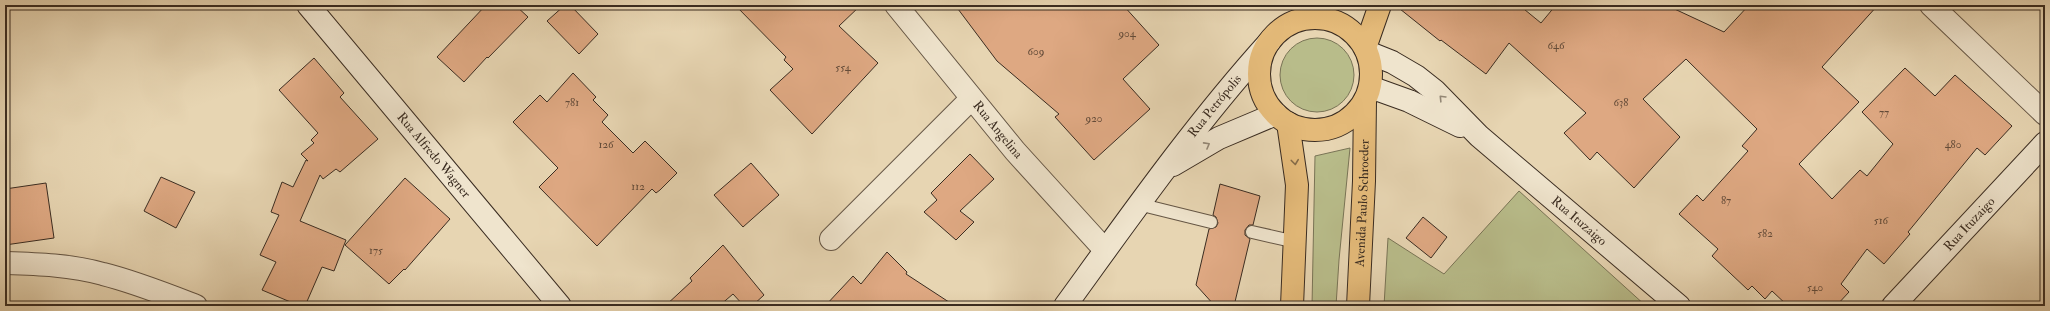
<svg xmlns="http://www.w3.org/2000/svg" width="2050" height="311" font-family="'IM FELL Double Pica',serif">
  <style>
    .green { fill: #b8bc8a; stroke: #797456 }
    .building { fill: #dea882; stroke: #3a2c21 }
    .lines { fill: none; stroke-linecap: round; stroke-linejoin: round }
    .lane-casing { stroke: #655645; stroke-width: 14 }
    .street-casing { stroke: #655645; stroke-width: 24 }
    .secondary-casing { stroke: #3a2c21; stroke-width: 24 }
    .primary-casing { stroke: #3a2c21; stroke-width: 24 }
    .lane { stroke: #efe4cd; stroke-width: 12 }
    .street { stroke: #efe4cd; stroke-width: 22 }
    .secondary { stroke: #efe4cd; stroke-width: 22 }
    .primary { stroke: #e4ba79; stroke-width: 22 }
    .oneway { stroke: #948877 }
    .oneway2 { stroke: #866c49 }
    .labels { text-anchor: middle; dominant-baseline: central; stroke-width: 3; stroke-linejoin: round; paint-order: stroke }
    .number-label { font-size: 11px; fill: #634b39 }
    .street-label { font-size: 13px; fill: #3a2c21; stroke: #efe4cd }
  </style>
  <rect width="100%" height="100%" fill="#e7d5b2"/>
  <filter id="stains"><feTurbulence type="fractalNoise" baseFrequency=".005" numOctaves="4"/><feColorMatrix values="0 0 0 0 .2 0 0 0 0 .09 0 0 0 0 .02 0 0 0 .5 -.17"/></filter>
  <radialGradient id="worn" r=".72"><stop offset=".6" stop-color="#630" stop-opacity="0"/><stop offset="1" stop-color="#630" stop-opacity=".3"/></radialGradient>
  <g class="green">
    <circle cx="1317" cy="75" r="37"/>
    <path d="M 1350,148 L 1339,260 L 1336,306 L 1312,306 L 1315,156 Z"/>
    <path d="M 1519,191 L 1646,306 L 1384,306 L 1388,238 L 1444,274 Z"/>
  </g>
  <g class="building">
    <path d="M 486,5 L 515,5 L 528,17 L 488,58 L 487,57 L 464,82 L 437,57 Z"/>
    <path d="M 565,5 L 570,5 L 598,34 L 579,54 L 547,21 Z"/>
    <path d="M 735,5 L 861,5 L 839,26 L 878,63 L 812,134 L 770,90 L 793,69 L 784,60 L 786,57 Z"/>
    <path d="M 955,5 L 1123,5 L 1159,45 L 1123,79 L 1150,109 L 1094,160 L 1055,117 L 1059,114 L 997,61 Z"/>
    <path d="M 1395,5 L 1519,5 L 1541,23 L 1556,5 L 1666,5 L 1724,32 L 1749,5 L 1878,5 L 1822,67 L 1859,102 L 1799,164 L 1832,199 L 1860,170 L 1867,176 L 1893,144 L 1862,112 L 1905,68 L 1935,96 L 1955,75 L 2012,126 L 1985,155 L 1977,148 L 1908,232 L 1910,234 L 1884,264 L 1867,249 L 1841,284 L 1849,292 L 1836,306 L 1788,306 L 1772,291 L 1765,299 L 1752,286 L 1748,290 L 1712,256 L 1718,249 L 1679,214 L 1697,195 L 1703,201 L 1748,151 L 1742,146 L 1757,129 L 1686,59 L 1643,99 L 1680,137 L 1634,188 L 1597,152 L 1590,160 L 1564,133 L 1586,113 L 1509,43 L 1486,74 L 1441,40 L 1440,41 Z"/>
    <path d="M 314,58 L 344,93 L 340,97 L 378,139 L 340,172 L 336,169 L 323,179 L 320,175 L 300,221 L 346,240 L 334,271 L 322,267 L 305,306 L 300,306 L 262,290 L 276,262 L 260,255 L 279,215 L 271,212 L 282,182 L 293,187 L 306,160 L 308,161 L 301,154 L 314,143 L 311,140 L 318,133 L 279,90 Z"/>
    <path d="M 573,73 L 596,97 L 593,100 L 608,115 L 602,122 L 633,153 L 645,141 L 677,173 L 660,190 L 656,193 L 652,189 L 597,246 L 539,187 L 558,168 L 513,122 L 540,95 L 547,102 Z"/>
    <path d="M 970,154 L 994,179 L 960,211 L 974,222 L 956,240 L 924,212 L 937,200 L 931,193 Z"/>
    <path d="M 751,163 L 779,195 L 743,227 L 714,195 Z"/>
    <path d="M 161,177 L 195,192 L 176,228 L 144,211 Z"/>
    <path d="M 405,178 L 450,219 L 405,270 L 404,269 L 389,284 L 345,245 Z"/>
    <path d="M 46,183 L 54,238 L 5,245 L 5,189 Z"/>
    <path d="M 1220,184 L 1260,196 L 1253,225 L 1249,225 L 1245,230 L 1245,235 L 1250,239 L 1234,306 L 1215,306 L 1196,285 L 1209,229 L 1216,227 L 1218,223 L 1216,217 L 1213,215 Z"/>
    <path d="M 1423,217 L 1447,237 L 1431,258 L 1406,238 Z"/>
    <path d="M 723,245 L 764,295 L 752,306 L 744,306 L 733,294 L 719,306 L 665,306 L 692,281 L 690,278 Z"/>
    <path d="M 887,252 L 907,272 L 906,274 L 955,306 L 825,306 L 853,276 L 861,284 Z"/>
  </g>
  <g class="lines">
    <defs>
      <g id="lane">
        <path d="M 1138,204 L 1211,222"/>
        <path d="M 1252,232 L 1296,242"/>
      </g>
      <g id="street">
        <path id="s1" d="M 896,5 L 1015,151 L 1105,250"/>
        <path d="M 1931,5 L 2045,114"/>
        <path d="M 831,239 L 971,99"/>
        <path d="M 5,263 C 37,264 71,265 103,274 C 135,282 165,294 196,306"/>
      </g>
      <g id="secondary">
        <path id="s2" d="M 308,5 L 560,306"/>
        <path id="s3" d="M 1367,52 L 1392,62 L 1416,76 L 1435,91 L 1479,136 L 1679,306"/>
        <path d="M 1370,87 L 1409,101 L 1460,126"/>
        <path d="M 1173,165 L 1219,138 L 1276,114"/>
        <path id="s4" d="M 1065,306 C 1131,215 1195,124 1270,41"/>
        <path id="s5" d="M 1893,306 L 2045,143"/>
      </g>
      <g id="primary">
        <circle cx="1315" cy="74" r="56"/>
        <path d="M 1365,48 L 1380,5"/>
        <path d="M 1288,123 L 1297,185 L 1292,306"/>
        <path id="s6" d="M 1358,306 L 1364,181 L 1365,100"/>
      </g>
    </defs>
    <use href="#lane" class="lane-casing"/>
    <use href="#street" class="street-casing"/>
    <use href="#secondary" class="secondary-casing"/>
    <use href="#primary" class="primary-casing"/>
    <use href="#lane" class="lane"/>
    <use href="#street" class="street"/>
    <use href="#secondary" class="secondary"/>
    <use href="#primary" class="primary"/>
  </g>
  <defs><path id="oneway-chevron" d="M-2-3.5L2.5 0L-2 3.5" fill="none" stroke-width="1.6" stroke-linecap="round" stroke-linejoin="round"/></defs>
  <g class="oneway">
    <use href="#oneway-chevron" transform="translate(1442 98) rotate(-134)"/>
    <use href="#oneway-chevron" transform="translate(1207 145) rotate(-29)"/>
  </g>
  <use class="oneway2" href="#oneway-chevron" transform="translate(1295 162) rotate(83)"/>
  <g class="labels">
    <g class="number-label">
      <text x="1127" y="33">904</text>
      <text x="1556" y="45">646</text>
      <text x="1036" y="51">609</text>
      <text x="843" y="67">554</text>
      <text x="572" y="102">781</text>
      <text x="1621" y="102">638</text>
      <text x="1884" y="112">77</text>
      <text x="1094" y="118">920</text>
      <text x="606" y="144">126</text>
      <text x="1953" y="144">480</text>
      <text x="638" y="186">112</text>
      <text x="1726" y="200">87</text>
      <text x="1881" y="220">516</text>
      <text x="1765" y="233">582</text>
      <text x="376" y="250">175</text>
      <text x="1815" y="287">540</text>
    </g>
    <g class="street-label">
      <text stroke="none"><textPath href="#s4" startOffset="250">Rua Petrópolis</textPath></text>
      <text stroke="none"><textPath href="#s1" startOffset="161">Rua Angelina</textPath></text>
      <text stroke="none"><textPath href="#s2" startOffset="196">Rua Alfredo Wagner</textPath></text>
      <text stroke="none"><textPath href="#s6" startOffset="103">Avenida Paulo Schroeder</textPath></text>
      <text stroke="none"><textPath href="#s3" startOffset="273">Rua Ituzaigo</textPath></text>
      <text stroke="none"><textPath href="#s5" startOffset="112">Rua Ituzaigo</textPath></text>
    </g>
  </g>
  <rect width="2050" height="311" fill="none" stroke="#e7d5b2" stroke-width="20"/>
  <rect x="6" y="6" width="2038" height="299" fill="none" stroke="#3a2c21" stroke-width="2"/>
  <rect x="10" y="10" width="2030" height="291" fill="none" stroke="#3a2c21"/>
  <rect width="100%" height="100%" filter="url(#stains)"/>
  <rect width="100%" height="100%" fill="url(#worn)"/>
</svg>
